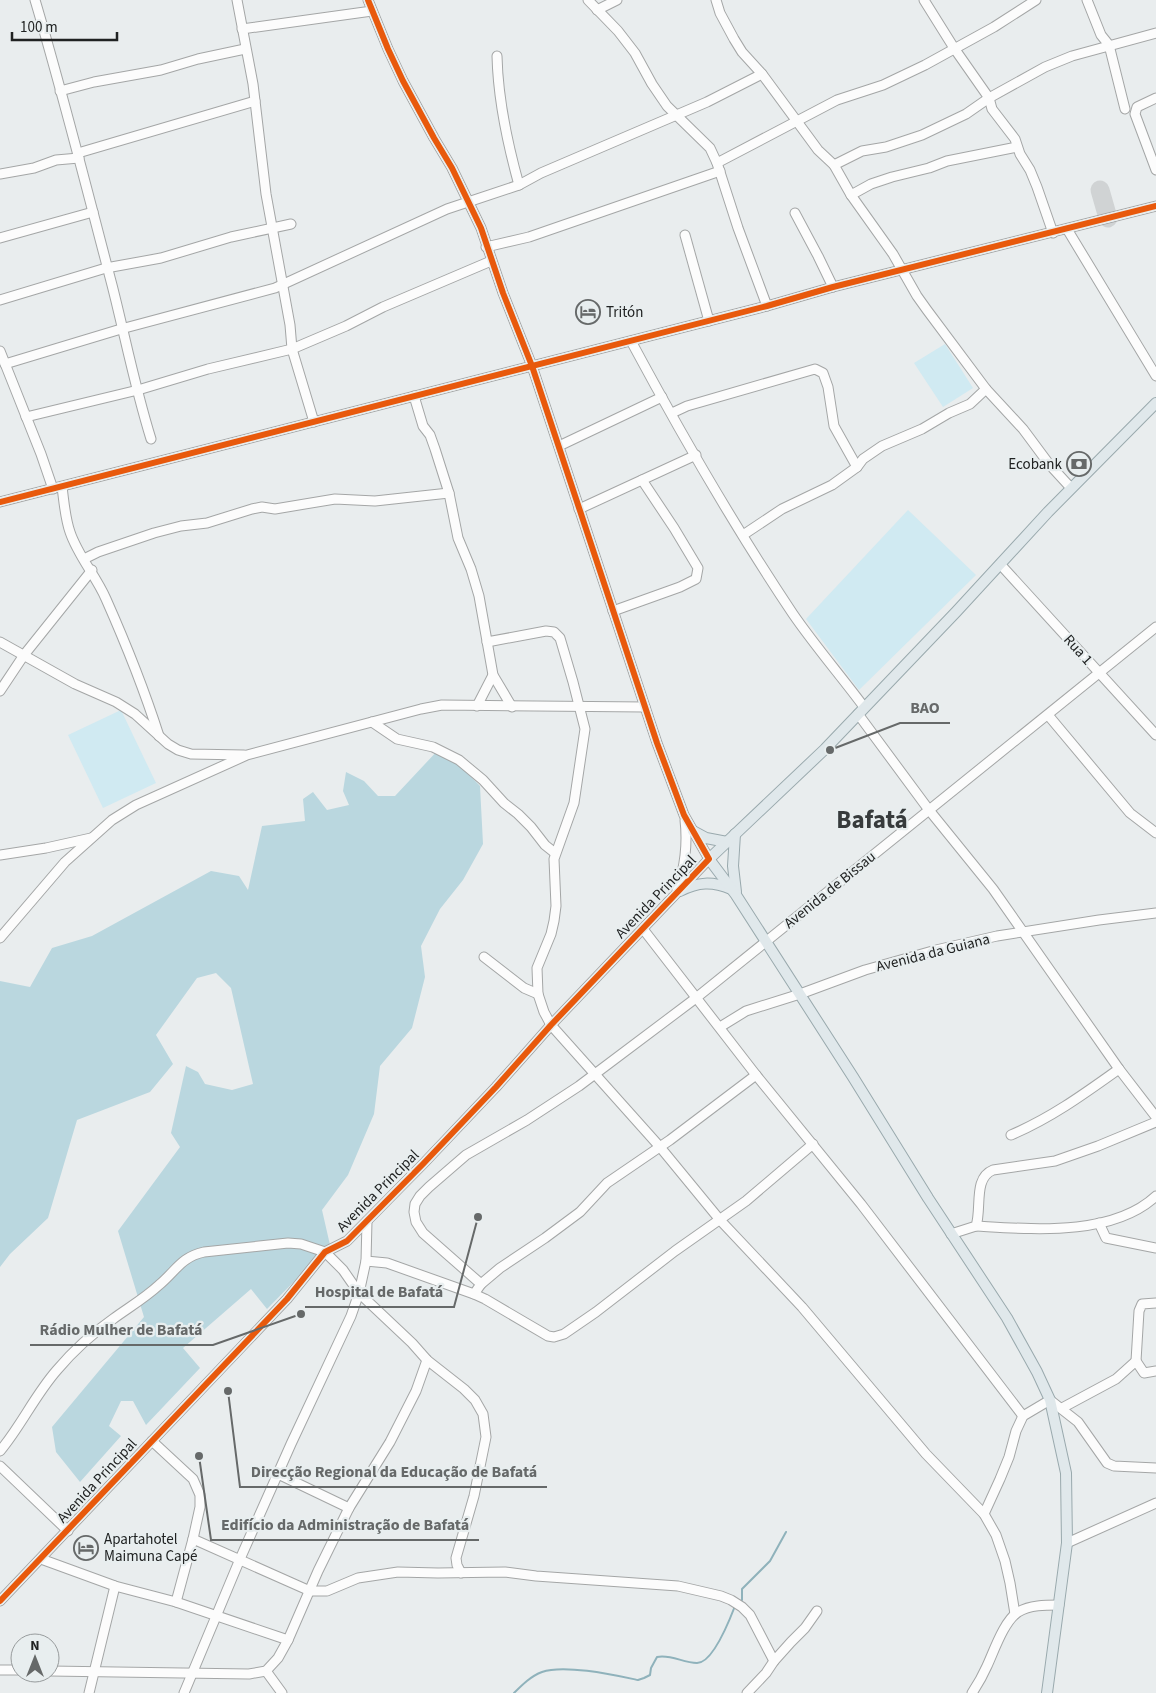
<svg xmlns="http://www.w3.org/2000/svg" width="1156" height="1693" font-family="'Source Sans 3',sans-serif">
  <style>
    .green { fill: #d0eaf2 }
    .forest { fill: #bad7df }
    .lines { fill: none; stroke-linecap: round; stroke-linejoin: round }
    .stream { stroke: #8fb2bb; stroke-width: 2 }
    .taxiway { stroke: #d0d3d4; stroke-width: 19 }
    .minor-casing { stroke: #a4a6a6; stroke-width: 11 }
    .major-casing { stroke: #99a9ad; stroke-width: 12 }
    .minor { stroke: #fcfcfc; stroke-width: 9 }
    .major { stroke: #e0e8eb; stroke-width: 10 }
    .cycleway-casing { stroke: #e8eeef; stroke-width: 9 }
    .cycleway { stroke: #e8590c; stroke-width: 6 }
    .labels { text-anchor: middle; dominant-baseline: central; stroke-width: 4.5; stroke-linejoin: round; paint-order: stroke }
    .poi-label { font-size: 15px; fill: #202222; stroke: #e8eeef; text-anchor: start }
    .street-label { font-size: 15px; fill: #202222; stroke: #e8eeef }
    .town-label { font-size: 25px; font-weight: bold; fill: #373b3c; stroke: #e8eeef }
    .leader { fill: none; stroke: #666969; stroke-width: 2 }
    .callout-dot { fill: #666969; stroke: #e8eeef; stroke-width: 2 }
    .callout-label { font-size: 16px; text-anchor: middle; font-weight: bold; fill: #666969; stroke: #e8eeef; stroke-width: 4.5; stroke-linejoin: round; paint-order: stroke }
  </style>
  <rect width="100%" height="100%" fill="#e9edee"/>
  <g class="green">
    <path d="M 945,344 L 973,388 L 943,407 L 914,363 Z"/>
    <path d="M 908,510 L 976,575 L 859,690 L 806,619 Z"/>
    <path d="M 121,710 L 156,783 L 103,808 L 68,735 Z"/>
  </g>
  <path class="forest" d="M 439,749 L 456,761 L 480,786 L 483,844 L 463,880 L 440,909 L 421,946 L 425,977 L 412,1028 L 380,1066 L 374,1114 L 348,1175 L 322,1210 L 330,1245 L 267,1309 L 251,1289 L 183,1348 L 200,1368 L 146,1425 L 133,1401 L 121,1401 L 109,1426 L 121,1436 L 80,1482 L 56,1452 L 52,1427 L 144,1317 L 118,1231 L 180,1147 L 171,1133 L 186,1066 L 198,1072 L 205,1084 L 232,1090 L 253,1084 L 231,988 L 216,973 L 197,978 L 156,1035 L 173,1064 L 150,1092 L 77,1120 L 48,1218 L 10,1254 L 0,1267 L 0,981 L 30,987 L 52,948 L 92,936 L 211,871 L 239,876 L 248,890 L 262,826 L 305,821 L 303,799 L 313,792 L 327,810 L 349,805 L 343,791 L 346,772 L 364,781 L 378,796 L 395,796 Z"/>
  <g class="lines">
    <g class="stream">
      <path d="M 739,1602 L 742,1600 L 742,1589 L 770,1561 L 786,1532"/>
      <path d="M 514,1693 C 522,1685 531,1676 542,1672 C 564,1664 614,1675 638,1680 L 644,1678 L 650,1675 L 651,1668 L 657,1657 C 671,1654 683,1663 697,1663 C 713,1663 730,1619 735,1606"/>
    </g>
    <path class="taxiway" d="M 1100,190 L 1108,218"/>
    <defs>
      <g id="minor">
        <path d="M 35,0 C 63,94 87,190 112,285 C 125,336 135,388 151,439"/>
        <path d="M 237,0 L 253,84 L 266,194 L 290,325 L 292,349 L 314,422"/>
        <path d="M 588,0 L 618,31 L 635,53 L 652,84 L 667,106 L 710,148 L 717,163 L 738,228 L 767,306"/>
        <path d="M 716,0 L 720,13 L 734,39 L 742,52 L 762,74 L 818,150 L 834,165 L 851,195 L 893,254 L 917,296 L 927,310 L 986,389 L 1023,429 L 1049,464 L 1071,488"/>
        <path d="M 924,0 L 954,48 L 989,98 L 992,109 L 1015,139 L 1020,154 L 1030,170 L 1037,187 L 1053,233"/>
        <path d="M 1087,0 L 1101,35 L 1109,45 L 1125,109"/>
        <path d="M 597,10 L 617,0"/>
        <path d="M 242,29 L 372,11"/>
        <path d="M 497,56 C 498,100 507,142 519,185"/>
        <path d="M 60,91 L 94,82 L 161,70 L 198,59 L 245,49"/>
        <path d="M 1156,98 L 1137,107 L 1135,114 L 1156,170"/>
        <path d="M 78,153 L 255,101"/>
        <path d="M 717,163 L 837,100 L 883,85 L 925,65 L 994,27 L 1036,0"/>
        <path d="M 834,165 L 862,151 L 886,147 L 922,135 L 966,114 L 989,98 L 1045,67 L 1072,56 L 1156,33"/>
        <path d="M 0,174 L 34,168 L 56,160 L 79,158"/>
        <path d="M 851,195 L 871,184 L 892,177 L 929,168 L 947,161 L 1017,147"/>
        <path d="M 795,213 L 818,256 L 833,287"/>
        <path d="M 1067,229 L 1156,376"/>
        <path d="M 685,235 L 709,321"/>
        <path d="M 0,238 L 93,212"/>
        <path d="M 486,247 L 529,237 L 720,171"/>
        <path d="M 0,300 L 106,268 L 161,258 L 231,237 L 291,224"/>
        <path d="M 631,341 C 681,434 734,526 793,614 C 815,646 841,676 864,707"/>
        <path d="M 0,351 L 41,454 L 53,489"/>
        <path d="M 5,364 L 121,329 L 275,288 L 447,209 L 519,185 L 541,173 L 707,102 L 762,74"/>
        <path d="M 414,396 L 423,426 L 430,435 L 435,449 L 449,493 L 458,538 L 471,569 L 479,596 L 493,675 L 512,707"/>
        <path d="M 672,413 L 687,406 L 815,369 L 823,373 L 828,387 L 834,426 L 857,467"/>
        <path d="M 26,417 L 138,390 L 208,369 L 292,349 L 346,326 L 383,307 L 491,261"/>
        <path d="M 559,446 L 662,397"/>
        <path d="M 62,487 C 64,501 65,518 70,532 C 78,556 96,576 106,599 C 126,644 144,689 159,736"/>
        <path d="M 0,502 L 767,306 L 833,287 L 1156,206"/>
        <path d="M 579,509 L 696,455"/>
        <path d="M 743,535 L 782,509 L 832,485 L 857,467 L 863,459 L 882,446 L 922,429 L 949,413 L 970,404 L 986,389"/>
        <path d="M 84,559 L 98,552 L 154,533 L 181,526 L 207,523 L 252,509 L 262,507 L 275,509 L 335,499 L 375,501 L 449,493"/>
        <path d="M 1000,564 L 1156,735"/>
        <path d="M 613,611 L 680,587 L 696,579 L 698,568 L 674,528 L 642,480"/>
        <path d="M 0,642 L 75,684 L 116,702 L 135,714 L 168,744 L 178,750 L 191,754 L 244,755"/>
        <path d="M 487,642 L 546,631 L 554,632 L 560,638 L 573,682 L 585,729 L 574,803 L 554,859 L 556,906 L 554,921 L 551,934 L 537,968 L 538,994 L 544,1012 L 551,1025 L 660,1147 L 720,1220 L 802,1307 L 926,1454 L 984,1514 L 996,1535 L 1005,1561 L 1010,1583 L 1015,1614"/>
        <path d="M 0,691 L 24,655 L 92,570"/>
        <path d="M 477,706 L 493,675"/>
        <path d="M 858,714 L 929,810 L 993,889 L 1119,1069 L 1156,1117"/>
        <path d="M 1048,715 L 1130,813 L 1156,833"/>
        <path d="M 372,722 L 397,739 L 433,747 L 459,760 L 483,780 L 504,803 L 518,814 L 531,827 L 545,845 L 555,853"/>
        <path d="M 0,855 L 46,848 L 91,838"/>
        <path d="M 677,891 C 685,867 688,846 685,820"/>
        <path d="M 643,929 L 756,1075 L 861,1204 L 1023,1416"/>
        <path d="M 0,938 L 65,862 L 112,820 L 136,805 L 247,755 L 421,709 L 442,705 L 645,707"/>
        <path d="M 484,957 L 524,988 L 538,994"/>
        <path d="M 720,1027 L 746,1011 L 800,994 L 865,970 L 936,950 L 997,936 L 1099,920 L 1156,913"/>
        <path d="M 1011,1135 C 1051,1118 1084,1094 1119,1069"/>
        <path d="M 1099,1223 L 1106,1238 L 1156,1248"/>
        <path d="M 976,1226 C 1031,1229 1112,1237 1156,1196"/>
        <path d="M 951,1234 L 976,1226 C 982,1208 973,1178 993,1170 L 1055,1161 L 1098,1146 L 1156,1122"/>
        <path d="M 366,1261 L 387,1263 L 474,1294 L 485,1299 L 548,1336 L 554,1337 L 564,1334 L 596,1312 L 675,1251 L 746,1201 L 813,1144"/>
        <path d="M 481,1284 L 500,1268 L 545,1238 L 580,1212 L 607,1183 L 670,1140 L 756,1075"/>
        <path d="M 474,1294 L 481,1284 L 423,1233 L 416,1222 L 414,1212 L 415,1204 L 420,1196 L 429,1187 L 466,1155 L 527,1120 L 579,1086 L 696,998 L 1156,627"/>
        <path d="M 1136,1361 L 1139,1311 L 1142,1304 L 1156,1303"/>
        <path d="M 1062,1408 L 1116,1379 L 1136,1361 L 1144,1373 L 1156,1371"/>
        <path d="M 152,1441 L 193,1479 L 200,1495 L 200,1507 L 193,1539 L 176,1602"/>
        <path d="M 0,1451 C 21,1426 35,1395 57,1370 C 73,1351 93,1333 113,1319 C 128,1308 145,1298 159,1285 C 176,1271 181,1257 204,1252 L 288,1243 L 301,1244 L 325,1252 L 343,1270 L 359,1293 L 412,1343 L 427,1360 L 464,1389 L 475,1400 L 483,1414 L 486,1437 L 474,1496 L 456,1558 L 457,1565 L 461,1573"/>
        <path d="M 0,1466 L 68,1531"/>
        <path d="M 278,1474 L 349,1508"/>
        <path d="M 984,1514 L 1000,1479 L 1009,1457 L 1016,1431 L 1023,1416 L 1050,1400 L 1078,1422 L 1107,1463 L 1114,1466 L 1156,1468"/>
        <path d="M 193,1539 L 310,1591 L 327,1591 L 358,1578 L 398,1572 L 438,1573 L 505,1572 L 536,1576 L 678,1586 L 721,1596 L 731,1600 L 742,1607 L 750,1615 L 774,1661"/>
        <path d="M 1067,1543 L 1156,1503"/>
        <path d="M 41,1559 L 115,1586 L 176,1602 L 288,1640"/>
        <path d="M 0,1601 L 287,1299 L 325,1252 L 347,1241 L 423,1164 L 496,1087 L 551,1025 L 709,859 L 684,815 L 657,743 L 532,366 L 503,293 L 481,228 L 452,168 L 434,138 L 403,81 L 388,49 L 368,0"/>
        <path d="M 0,1670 L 20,1670"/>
        <path d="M 50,1671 L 249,1674 L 266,1671 L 278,1658 L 288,1640 L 318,1571 L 349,1508 L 390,1442 L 416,1391 L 427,1360"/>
        <path d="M 266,1671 L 282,1693"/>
        <path d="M 89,1693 L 115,1586"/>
        <path d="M 184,1693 L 240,1559 L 291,1444 L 351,1316 L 359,1293 L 366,1261 L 367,1221"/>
        <path d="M 747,1693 L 766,1673 L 774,1661 L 791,1642 L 805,1628 L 817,1611"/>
        <path d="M 972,1693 C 978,1684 983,1675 987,1666 C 994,1651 1004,1621 1018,1612 C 1030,1605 1045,1605 1059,1605"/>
      </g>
      <g id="major">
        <path d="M 693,831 L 706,838 L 727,842"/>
        <path d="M 735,834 L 733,866 L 736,892"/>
        <path d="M 680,891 C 698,882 712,881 731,889"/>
        <path d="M 1047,1693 L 1067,1543 L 1066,1473 L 1050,1400 L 1037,1372 L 1007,1318 L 928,1198 L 853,1077 L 736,895 L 709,859 L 825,749 L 956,612 L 1048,512 L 1156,403"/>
      </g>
    </defs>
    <use href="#minor" class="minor-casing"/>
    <use href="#major" class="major-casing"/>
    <use href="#minor" class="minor"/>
    <use href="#major" class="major"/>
    <defs>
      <g id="cycleway">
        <path d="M 0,502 L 767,306 L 833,287 L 1156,206"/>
        <path d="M 0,1601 L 287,1299 L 325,1252 L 347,1241 L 423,1164 L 496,1087 L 551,1025 L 709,859 L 684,815 L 657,743 L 532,366 L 503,293 L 481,228 L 452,168 L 434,138 L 403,81 L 388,49 L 368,0"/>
      </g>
    </defs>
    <use href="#cycleway" class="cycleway-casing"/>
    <use href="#cycleway" class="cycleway"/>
  </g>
  <defs>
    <symbol id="hotel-ring" viewBox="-11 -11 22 22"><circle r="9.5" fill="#e8eeef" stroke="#666969" stroke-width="1.5"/><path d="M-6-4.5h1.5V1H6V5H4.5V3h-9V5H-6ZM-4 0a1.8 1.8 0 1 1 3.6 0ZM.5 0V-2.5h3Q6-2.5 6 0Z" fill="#666969"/></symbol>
    <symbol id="bank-ring" viewBox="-11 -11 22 22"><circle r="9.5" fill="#e8eeef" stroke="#666969" stroke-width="1.5"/><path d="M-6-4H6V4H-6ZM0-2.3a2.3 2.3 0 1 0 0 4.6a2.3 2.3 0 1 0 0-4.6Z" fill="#666969"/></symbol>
  </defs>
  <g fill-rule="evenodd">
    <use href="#hotel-ring" x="574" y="298" width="28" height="28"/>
    <use href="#bank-ring" x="1065" y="450" width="28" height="28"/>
    <use href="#hotel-ring" x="72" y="1534" width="28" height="28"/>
  </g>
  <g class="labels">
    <g class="poi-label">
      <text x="606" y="312">Tritón</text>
      <text x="1062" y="464" text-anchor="end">Ecobank</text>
      <text x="104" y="1539">Apartahotel<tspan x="104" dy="17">Maimuna Capé</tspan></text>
    </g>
    <g class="street-label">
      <text transform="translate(1078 650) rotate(48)">Rua 1</text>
      <text transform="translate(830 890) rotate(-39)">Avenida de Bissau</text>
      <text transform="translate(656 897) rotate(-46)">Avenida Principal</text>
      <text transform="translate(933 953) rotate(-14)">Avenida da Guiana</text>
      <text transform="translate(378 1191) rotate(-45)">Avenida Principal</text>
      <text transform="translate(97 1481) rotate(-47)">Avenida Principal</text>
    </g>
    <g class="town-label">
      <text x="872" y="820">Bafatá</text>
    </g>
  </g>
  <path class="leader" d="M830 750L900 723H950M478 1217L454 1307H305M301 1314L213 1345H30M228 1391L240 1487H547M199 1456L211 1540H479"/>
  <g class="callout-dot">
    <circle cx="830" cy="750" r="5"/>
    <circle cx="478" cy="1217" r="5"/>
    <circle cx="301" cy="1314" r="5"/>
    <circle cx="228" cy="1391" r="5"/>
    <circle cx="199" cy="1456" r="5"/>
  </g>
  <g class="callout-label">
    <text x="925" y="713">BAO</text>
    <text x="379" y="1297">Hospital de Bafatá</text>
    <text x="121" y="1335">Rádio Mulher de Bafatá</text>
    <text x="394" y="1477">Direcção Regional da Educação de Bafatá</text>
    <text x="345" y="1530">Edifício da Administração de Bafatá</text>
  </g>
  <g transform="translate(35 1658)"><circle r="24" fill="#e8eeef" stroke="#989c9d"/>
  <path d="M0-4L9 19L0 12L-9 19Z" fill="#666969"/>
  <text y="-8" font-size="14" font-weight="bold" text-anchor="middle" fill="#202222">N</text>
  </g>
  <path d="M12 32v8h105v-8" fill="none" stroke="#202222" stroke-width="2.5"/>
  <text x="20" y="32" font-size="15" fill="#202222" stroke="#e8eeef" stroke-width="4" paint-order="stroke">100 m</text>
</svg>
